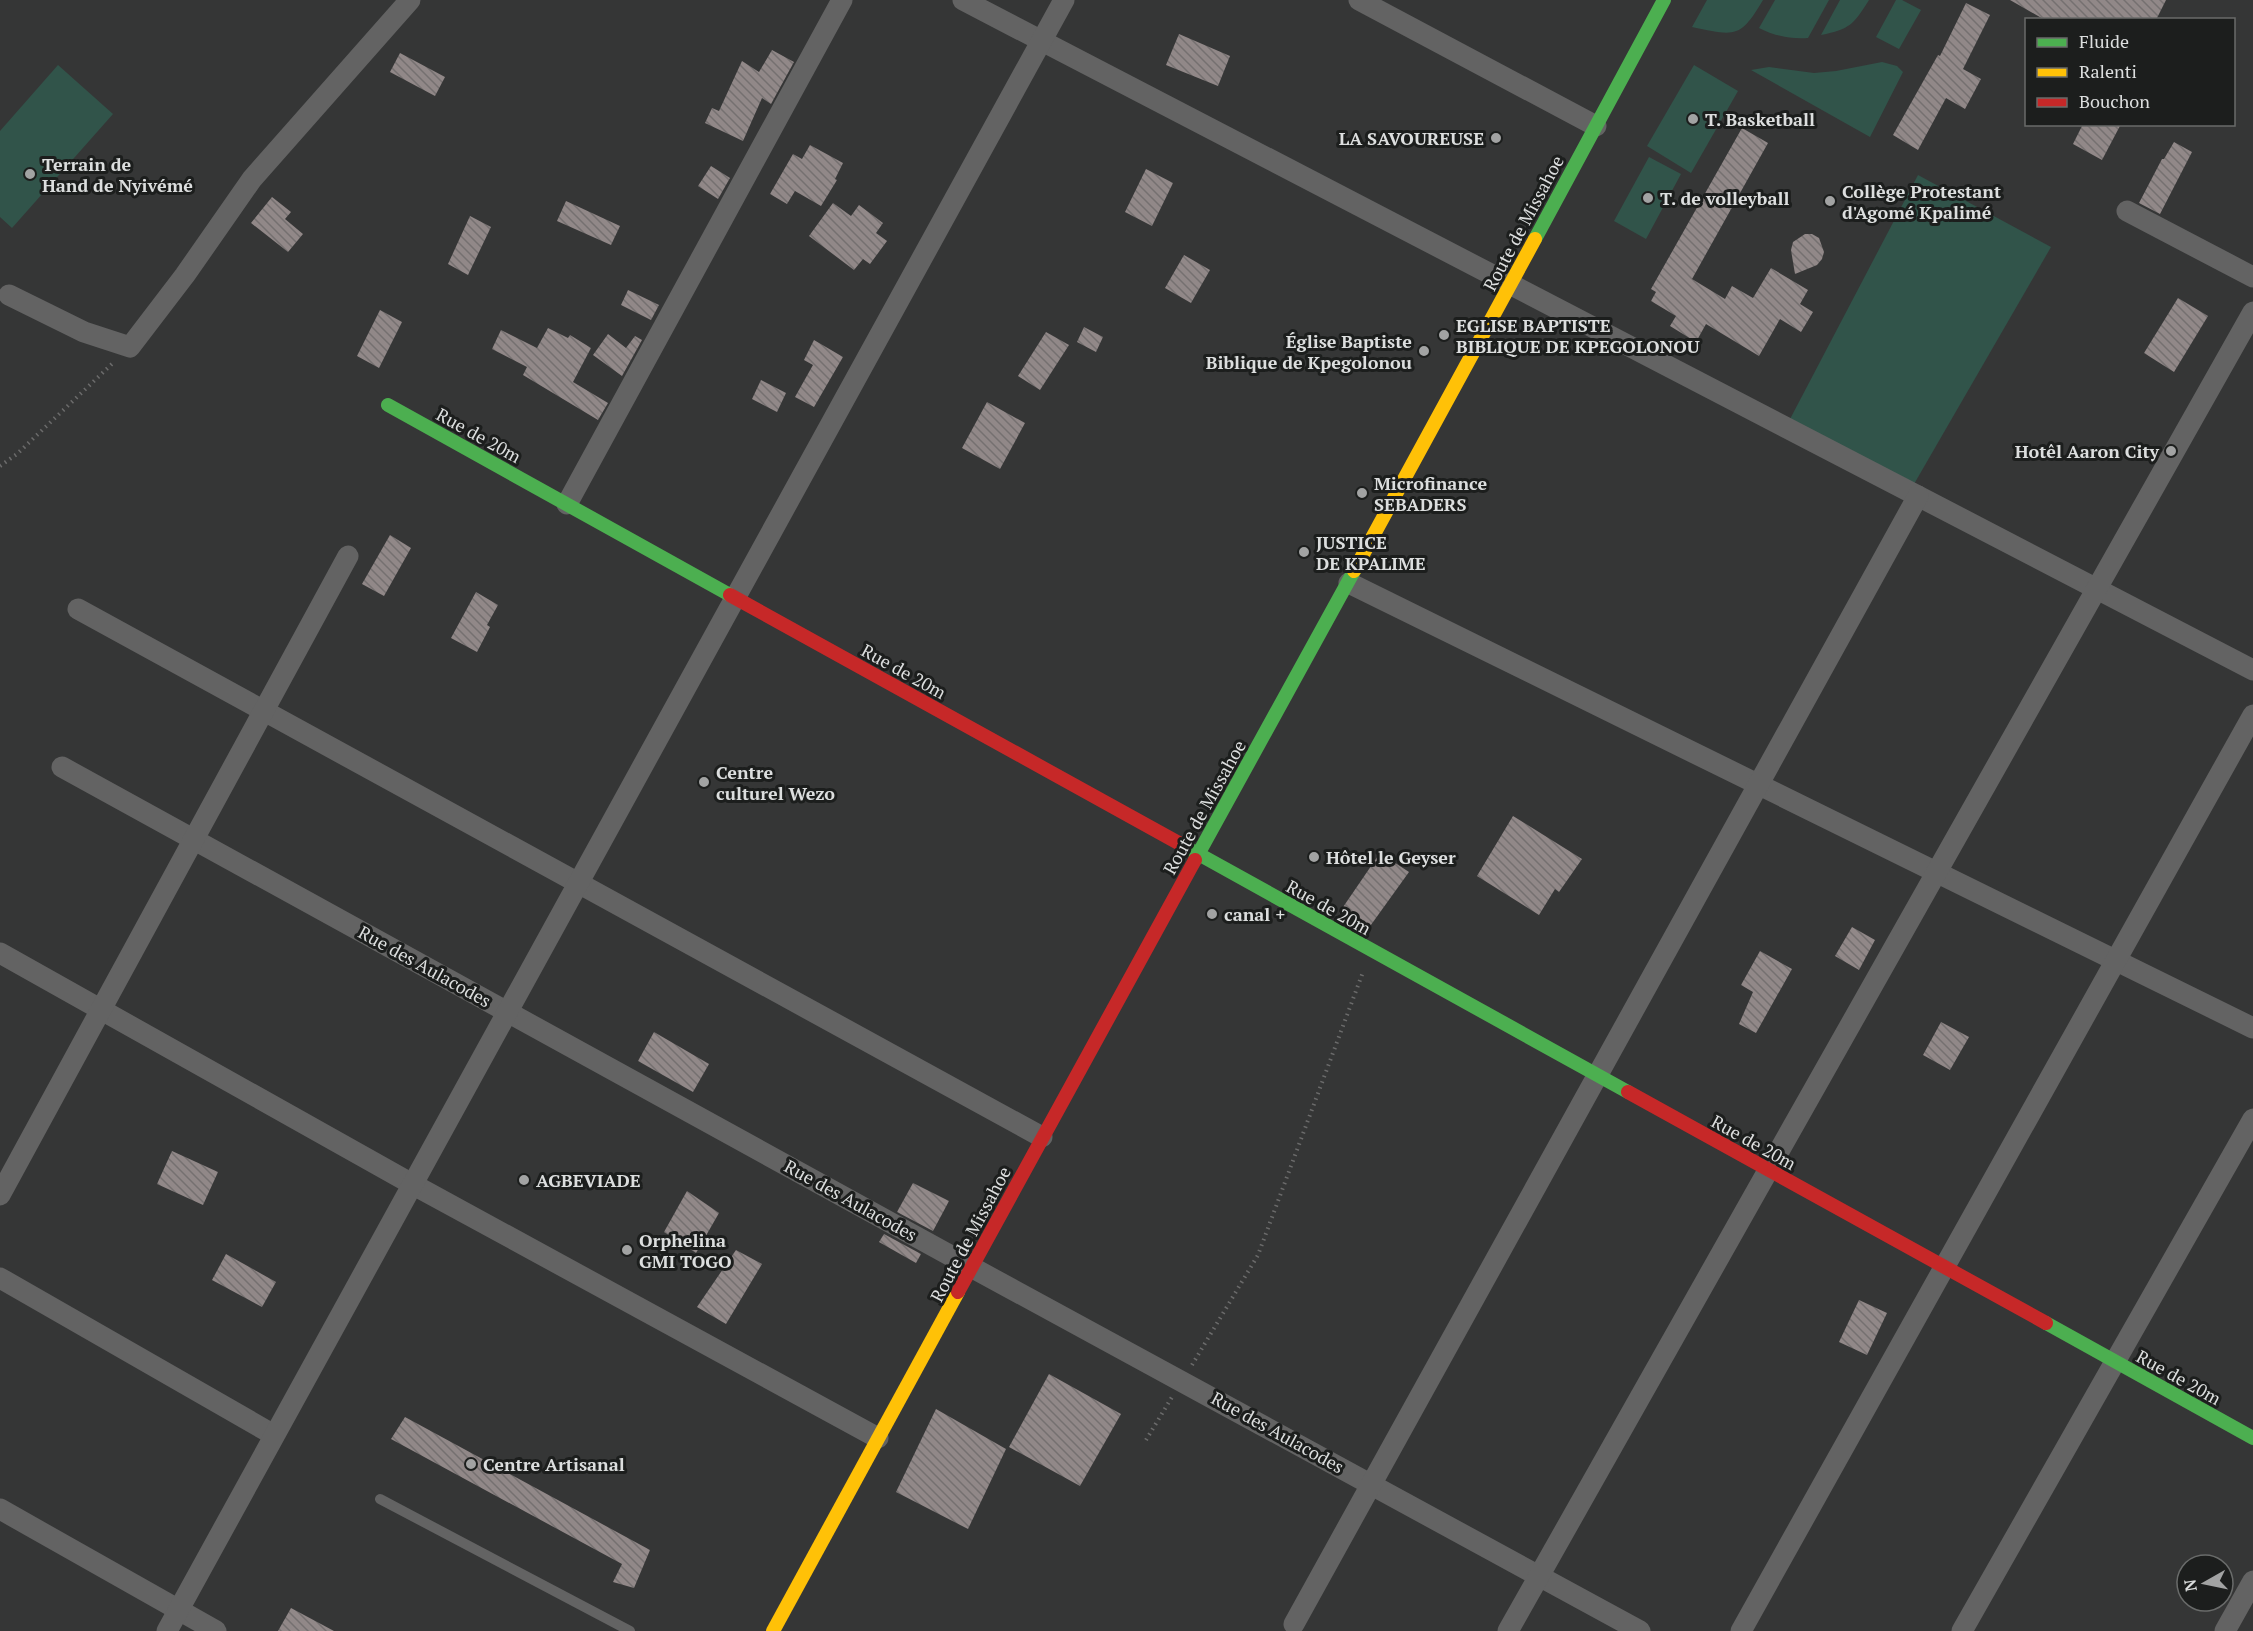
<svg xmlns="http://www.w3.org/2000/svg" width="2253" height="1631" font-family="'PT Serif',serif">
  <style>
    .green { fill: #31544a }
    .building { fill: url(#building-back-hatch) }
    .lines { fill: none; stroke-linecap: round; stroke-linejoin: round }
    .path { stroke: #6b6b6b; stroke-width: 4; stroke-dasharray: 1.5 4.5; stroke-linecap: butt }
    .lane { stroke: #636363; stroke-width: 10 }
    .street { stroke: #636363; stroke-width: 21 }
    .fast { stroke: #4caf50; stroke-width: 14 }
    .slow { stroke: #ffc107; stroke-width: 14 }
    .jam { stroke: #c62828; stroke-width: 14 }
    .poi-dot { fill: #a2a3a3; stroke: #1c1e1d; stroke-width: 2 }
    .labels { text-anchor: middle; dominant-baseline: central; stroke-width: 6; stroke-linejoin: round; paint-order: stroke }
    .poi-label { font-size: 18px; font-weight: bold; fill: #dcdede; stroke: #1c1e1d; text-anchor: start }
    .street-label { font-size: 18px; fill: #dcdede; stroke: #1c1e1d }
  </style>
  <defs>
    <pattern id="building-back-hatch" width="6" height="6" patternUnits="userSpaceOnUse" patternTransform="scale(1.5)"><rect width="6" height="6" fill="#918888"/><path d="M-1 5l2 2M0 0l6 6M5-1l2 2" fill="none" stroke="#757070"/></pattern>
  </defs>
  <rect width="100%" height="100%" fill="#353636"/>
  <g class="green">
    <path d="M 1707,0 L 1763,0 C 1740,39 1735,36 1692,27 Z"/>
    <path d="M 1775,0 L 1829,0 L 1808,38 C 1789,39 1775,36 1759,28 Z"/>
    <path d="M 1840,0 L 1869,0 C 1853,25 1850,29 1821,35 Z"/>
    <path d="M 1896,0 L 1902,0 L 1921,10 L 1899,49 L 1876,37 Z"/>
    <path d="M 1882,62 L 1897,66 L 1903,72 L 1870,137 L 1751,70 L 1769,67 L 1814,73 L 1836,71 Z"/>
    <path d="M 58,65 L 113,114 L 12,228 L 0,217 L 0,131 Z"/>
    <path d="M 1694,65 L 1738,91 L 1691,173 L 1647,146 Z"/>
    <path d="M 1649,157 L 1681,174 L 1646,239 L 1614,221 Z"/>
    <path d="M 1918,175 L 2051,247 L 1910,491 L 1789,421 Z"/>
  </g>
  <g class="building">
    <path d="M 2010,0 L 2166,0 L 2156,20 L 2045,20 Z"/>
    <path d="M 1966,3 L 1990,15 L 1963,69 L 1981,79 L 1965,109 L 1946,98 L 1918,150 L 1893,135 L 1938,55 L 1940,56 Z"/>
    <path d="M 1179,34 L 1230,56 L 1218,86 L 1166,65 Z"/>
    <path d="M 772,50 L 794,62 L 771,104 L 762,98 L 743,141 L 705,123 L 712,108 L 719,111 L 742,61 L 759,72 Z"/>
    <path d="M 400,53 L 445,77 L 435,96 L 390,72 Z"/>
    <path d="M 2083,124 L 2121,124 L 2102,160 L 2073,144 Z"/>
    <path d="M 1742,128 L 1768,143 L 1692,279 L 1725,299 L 1732,286 L 1753,298 L 1771,268 L 1808,290 L 1800,304 L 1813,312 L 1801,332 L 1780,319 L 1759,356 L 1706,324 L 1696,342 L 1670,326 L 1676,316 L 1651,301 L 1656,292 L 1651,289 Z"/>
    <path d="M 2174,142 L 2192,152 L 2160,214 L 2139,203 L 2162,159 L 2164,159 Z"/>
    <path d="M 810,145 L 843,163 L 835,179 L 837,180 L 821,206 L 795,191 L 787,204 L 770,194 L 793,154 L 802,159 Z"/>
    <path d="M 711,166 L 730,178 L 718,199 L 698,186 Z"/>
    <path d="M 1146,169 L 1173,183 L 1152,226 L 1125,212 Z"/>
    <path d="M 272,197 L 291,212 L 285,219 L 303,234 L 288,252 L 251,223 Z"/>
    <path d="M 566,201 L 620,226 L 611,245 L 557,221 Z"/>
    <path d="M 833,203 L 851,216 L 859,205 L 883,223 L 876,233 L 887,241 L 870,264 L 863,259 L 854,270 L 809,236 Z"/>
    <path d="M 470,216 L 491,227 L 468,275 L 448,264 Z"/>
    <path d="M 1805,234 L 1812,234 L 1819,238 L 1824,252 L 1822,259 L 1817,265 L 1795,274 L 1791,250 L 1793,242 Z"/>
    <path d="M 1184,255 L 1210,270 L 1191,303 L 1165,288 Z"/>
    <path d="M 628,290 L 659,305 L 651,320 L 621,305 Z"/>
    <path d="M 2178,298 L 2208,316 L 2174,372 L 2144,353 Z"/>
    <path d="M 380,310 L 402,322 L 379,368 L 357,356 Z"/>
    <path d="M 1084,327 L 1103,337 L 1096,352 L 1077,342 Z"/>
    <path d="M 548,328 L 568,338 L 570,335 L 591,348 L 573,382 L 608,403 L 598,420 L 523,375 L 527,367 L 492,349 L 501,330 L 537,348 Z"/>
    <path d="M 1046,332 L 1069,345 L 1040,390 L 1018,376 Z"/>
    <path d="M 608,334 L 626,348 L 635,336 L 642,340 L 622,376 L 593,355 Z"/>
    <path d="M 814,340 L 843,357 L 814,407 L 795,397 L 813,365 L 804,360 Z"/>
    <path d="M 761,380 L 786,393 L 777,412 L 752,399 Z"/>
    <path d="M 987,402 L 1025,423 L 1000,469 L 962,448 Z"/>
    <path d="M 390,535 L 411,548 L 384,596 L 362,584 Z"/>
    <path d="M 476,592 L 498,605 L 487,625 L 490,627 L 477,652 L 451,638 Z"/>
    <path d="M 1513,816 L 1582,859 L 1559,892 L 1555,889 L 1539,915 L 1477,876 Z"/>
    <path d="M 1380,853 L 1409,872 L 1368,929 L 1339,913 Z"/>
    <path d="M 1852,927 L 1875,940 L 1859,970 L 1835,956 Z"/>
    <path d="M 1760,951 L 1792,969 L 1756,1033 L 1739,1024 L 1753,992 L 1741,985 Z"/>
    <path d="M 1941,1022 L 1969,1037 L 1950,1070 L 1923,1055 Z"/>
    <path d="M 654,1032 L 709,1064 L 693,1092 L 638,1061 Z"/>
    <path d="M 172,1151 L 218,1172 L 203,1205 L 157,1184 Z"/>
    <path d="M 913,1183 L 949,1201 L 933,1231 L 897,1212 Z"/>
    <path d="M 687,1191 L 719,1213 L 696,1253 L 664,1232 Z"/>
    <path d="M 884,1234 L 921,1254 L 916,1263 L 879,1242 Z"/>
    <path d="M 736,1250 L 762,1264 L 726,1324 L 697,1307 Z"/>
    <path d="M 226,1254 L 276,1282 L 262,1307 L 212,1280 Z"/>
    <path d="M 1859,1300 L 1887,1313 L 1867,1355 L 1839,1342 Z"/>
    <path d="M 1049,1374 L 1121,1414 L 1080,1486 L 1009,1447 Z"/>
    <path d="M 936,1409 L 1006,1449 L 968,1529 L 896,1492 Z"/>
    <path d="M 405,1417 L 650,1550 L 634,1588 L 613,1582 L 622,1564 L 391,1439 Z"/>
    <path d="M 291,1608 L 334,1631 L 278,1631 Z"/>
  </g>
  <g class="lines">
    <g class="path">
      <path d="M 0,466 L 17,454 L 114,362"/>
      <path d="M 1192,1365 L 1258,1255 L 1363,972"/>
      <path d="M 1146,1440 L 1172,1397"/>
    </g>
    <path class="lane" d="M 380,1499 L 630,1631"/>
    <g class="street">
      <path d="M 963,0 L 2253,670"/>
      <path d="M 1359,0 L 1596,126"/>
      <path d="M 2127,211 L 2253,277"/>
      <path d="M 9,295 L 84,332 L 130,347 L 185,275 L 252,179 L 410,0"/>
      <path d="M 567,504 L 842,0"/>
      <path d="M 1349,583 L 2253,1028"/>
      <path d="M 78,609 L 1042,1137"/>
      <path d="M 62,767 L 973,1268 L 1640,1631"/>
      <path d="M 0,953 L 412,1184 L 878,1438"/>
      <path d="M 0,1195 L 348,556"/>
      <path d="M 0,1278 L 274,1435"/>
      <path d="M 0,1509 L 216,1631"/>
      <path d="M 1294,1624 L 1918,496"/>
      <path d="M 167,1631 L 1064,0"/>
      <path d="M 1508,1631 L 2253,312"/>
      <path d="M 1741,1631 L 2253,715"/>
      <path d="M 1962,1631 L 2253,1119"/>
      <path d="M 2225,1631 L 2253,1581"/>
    </g>
    <g class="fast">
      <path d="M 1535,239 L 1664,0"/>
      <path d="M 388,405 L 730,595"/>
      <path d="M 1184,846 L 1628,1092"/>
      <path d="M 1195,860 L 1354,571"/>
      <path d="M 2046,1323 L 2253,1438"/>
    </g>
    <g class="slow">
      <path d="M 1354,571 L 1535,239"/>
      <path d="M 773,1631 L 958,1292"/>
    </g>
    <g class="jam">
      <path d="M 730,595 L 1184,846"/>
      <path d="M 1628,1092 L 2046,1323"/>
      <path d="M 958,1292 L 1195,860"/>
    </g>
  </g>
  <g class="poi-dot">
    <circle cx="1693" cy="119" r="6"/>
    <circle cx="1496" cy="138" r="6"/>
    <circle cx="30" cy="174" r="6"/>
    <circle cx="1648" cy="198" r="6"/>
    <circle cx="1830" cy="201" r="6"/>
    <circle cx="1444" cy="335" r="6"/>
    <circle cx="1424" cy="351" r="6"/>
    <circle cx="2171" cy="451" r="6"/>
    <circle cx="1362" cy="493" r="6"/>
    <circle cx="1304" cy="552" r="6"/>
    <circle cx="704" cy="782" r="6"/>
    <circle cx="1314" cy="857" r="6"/>
    <circle cx="1212" cy="914" r="6"/>
    <circle cx="524" cy="1180" r="6"/>
    <circle cx="627" cy="1250" r="6"/>
    <circle cx="471" cy="1464" r="6"/>
  </g>
  <g class="labels">
    <g class="poi-label">
      <text x="1705" y="119">T. Basketball</text>
      <text x="1484" y="138" text-anchor="end">LA SAVOUREUSE</text>
      <text x="42" y="164">Terrain de<tspan x="42" dy="21">Hand de Nyivémé</tspan></text>
      <text x="1842" y="191">Collège Protestant<tspan x="1842" dy="21">d'Agomé Kpalimé</tspan></text>
      <text x="1660" y="198">T. de volleyball</text>
      <text x="1456" y="325">EGLISE BAPTISTE<tspan x="1456" dy="21">BIBLIQUE DE KPEGOLONOU</tspan></text>
      <text x="1412" y="341" text-anchor="end">Église Baptiste<tspan x="1412" dy="21">Biblique de Kpegolonou</tspan></text>
      <text x="2159" y="451" text-anchor="end">Hotêl Aaron City</text>
      <text x="1374" y="483">Microfinance<tspan x="1374" dy="21">SEBADERS</tspan></text>
      <text x="1316" y="542">JUSTICE<tspan x="1316" dy="21">DE KPALIME</tspan></text>
      <text x="716" y="772">Centre<tspan x="716" dy="21">culturel Wezo</tspan></text>
      <text x="1326" y="857">Hôtel le Geyser</text>
      <text x="1224" y="914">canal +</text>
      <text x="536" y="1180">AGBEVIADE</text>
      <text x="639" y="1240">Orphelina<tspan x="639" dy="21">GMI TOGO</tspan></text>
      <text x="483" y="1464">Centre Artisanal</text>
    </g>
    <g class="street-label">
      <text transform="translate(1523 223) rotate(-62)">Route de Missahoe</text>
      <text transform="translate(479 435) rotate(29)">Rue de 20m</text>
      <text transform="translate(904 671) rotate(29)">Rue de 20m</text>
      <text transform="translate(1204 807) rotate(-61)">Route de Missahoe</text>
      <text transform="translate(1329 907) rotate(29)">Rue de 20m</text>
      <text transform="translate(425 966) rotate(29)">Rue des Aulacodes</text>
      <text transform="translate(1754 1142) rotate(29)">Rue de 20m</text>
      <text transform="translate(851 1200) rotate(29)">Rue des Aulacodes</text>
      <text transform="translate(970 1234) rotate(-62)">Route de Missahoe</text>
      <text transform="translate(2179 1377) rotate(29)">Rue de 20m</text>
      <text transform="translate(1278 1432) rotate(29)">Rue des Aulacodes</text>
    </g>
  </g>
  <rect x="2025" y="18" width="210" height="108" fill="#1c1e1d" stroke="#696b6a" stroke-width="1.5"/>
  <rect x="2037" y="38" width="30" height="9" fill="#4caf50" stroke="#696b6a" stroke-width="1.5"/>
  <text x="2079" y="48" font-size="18" fill="#dcdede">Fluide</text>
  <rect x="2037" y="68" width="30" height="9" fill="#ffc107" stroke="#696b6a" stroke-width="1.5"/>
  <text x="2079" y="78" font-size="18" fill="#dcdede">Ralenti</text>
  <rect x="2037" y="98" width="30" height="9" fill="#c62828" stroke="#696b6a" stroke-width="1.5"/>
  <text x="2079" y="108" font-size="18" fill="#dcdede">Bouchon</text>
  <g transform="translate(2205 1583) rotate(261)"><circle r="28" fill="#1c1e1d" stroke="#696b6a" stroke-width="1.5"/>
  <path d="M0-4.5L10 22L0 15L-10 22Z" fill="#a2a3a3"/>
  <text y="-9" font-size="16" font-weight="bold" text-anchor="middle" fill="#dcdede">N</text>
  </g>
</svg>
